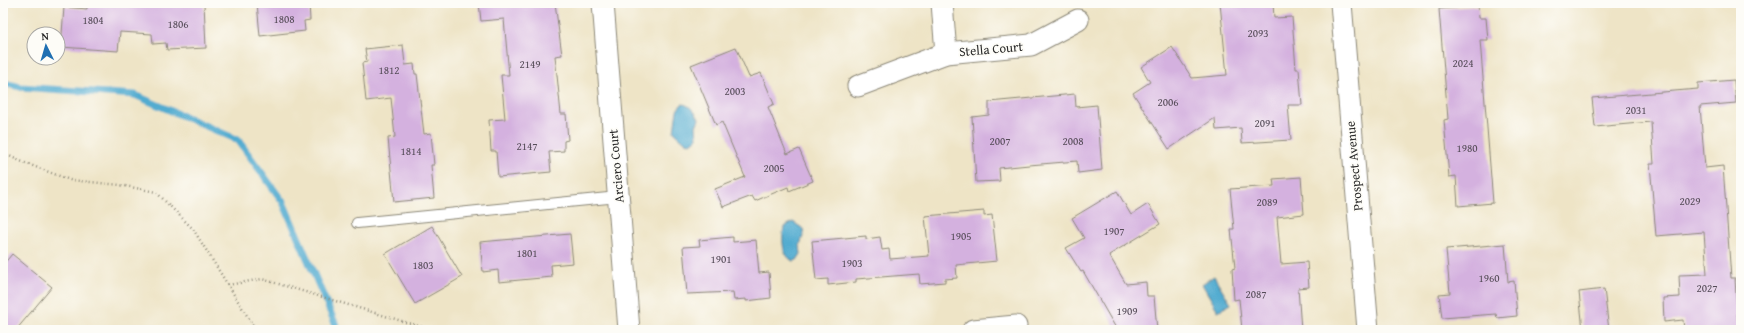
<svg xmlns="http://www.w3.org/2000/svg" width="1744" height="333" font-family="'Gentium Book Plus',serif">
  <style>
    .water { fill: #53acd0; stroke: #3f6c7e }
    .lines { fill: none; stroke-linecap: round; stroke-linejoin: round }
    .stream { stroke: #53acd0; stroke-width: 7 }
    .building { fill: #d4b1df }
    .service-casing { stroke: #8c8878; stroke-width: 12 }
    .minor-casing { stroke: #8c8878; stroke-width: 23 }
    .path { stroke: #8c8878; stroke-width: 2.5; stroke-dasharray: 1 3; stroke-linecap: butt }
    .service { stroke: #fff; stroke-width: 10 }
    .minor { stroke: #fff; stroke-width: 21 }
    .labels { text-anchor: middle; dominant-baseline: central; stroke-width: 3.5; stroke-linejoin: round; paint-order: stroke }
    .number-label { font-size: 11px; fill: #554c58 }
    .street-label { font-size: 13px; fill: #2b2b2b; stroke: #fdfcf7 }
  </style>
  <rect width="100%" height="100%" fill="#fdfcf7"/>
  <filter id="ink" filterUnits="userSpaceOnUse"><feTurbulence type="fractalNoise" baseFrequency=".025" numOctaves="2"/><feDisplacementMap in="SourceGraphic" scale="8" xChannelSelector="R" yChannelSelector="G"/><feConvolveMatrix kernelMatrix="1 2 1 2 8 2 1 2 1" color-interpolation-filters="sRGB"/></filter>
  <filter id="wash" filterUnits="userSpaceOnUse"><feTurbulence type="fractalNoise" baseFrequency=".012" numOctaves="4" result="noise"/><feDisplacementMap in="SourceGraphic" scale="16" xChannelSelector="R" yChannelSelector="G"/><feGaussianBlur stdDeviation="0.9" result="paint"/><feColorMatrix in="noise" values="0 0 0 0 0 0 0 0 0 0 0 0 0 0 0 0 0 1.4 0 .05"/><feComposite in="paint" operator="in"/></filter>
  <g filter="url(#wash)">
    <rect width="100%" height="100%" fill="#eee4c6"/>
    <g class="water">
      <path d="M 682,104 C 689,104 696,113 699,119 L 696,126 L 697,138 L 691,143 L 685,142 L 674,132 L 677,110 Z"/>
      <path d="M 793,222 L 805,230 L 800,245 L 801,254 L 797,260 L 793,261 C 781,255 782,238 784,227 Z"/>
      <path d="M 1214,276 L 1231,304 L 1218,311 L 1202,284 Z"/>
    </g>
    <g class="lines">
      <path class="stream" d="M 3,83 L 21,87 L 135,95 L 238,140 L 283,202 L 338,330"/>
    </g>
    <g id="blocks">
      <g class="building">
        <path d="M 87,3 L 124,3 L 124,6 L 170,3 L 204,3 L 206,48 L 167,50 L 166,43 L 153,44 L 152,34 L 120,32 L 118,51 L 61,47 L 64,7 L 87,9 Z"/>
        <path d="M 257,3 L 309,3 L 310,20 L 304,21 L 305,31 L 260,36 Z"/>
        <path d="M 479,3 L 555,3 L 562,55 L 555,56 L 561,114 L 566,114 L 568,140 L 564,141 L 564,151 L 549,152 L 551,172 L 498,177 L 496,151 L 491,151 L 489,120 L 505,119 L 501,75 L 509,75 L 504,19 L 481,21 Z"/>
        <path d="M 1220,3 L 1273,3 L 1274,18 L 1292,17 L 1296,69 L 1299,69 L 1302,105 L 1288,105 L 1291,140 L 1242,143 L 1241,128 L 1216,130 L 1215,118 L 1169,149 L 1133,93 L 1150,82 L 1141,67 L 1172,47 L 1192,78 L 1227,75 Z"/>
        <path d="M 1478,6 L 1479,18 L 1486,18 L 1488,40 L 1480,40 L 1493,203 L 1458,206 L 1456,176 L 1449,177 L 1444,120 L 1448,119 L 1439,9 Z"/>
        <path d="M 403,45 L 405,65 L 414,64 L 415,74 L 417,74 L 424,134 L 431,133 L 434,165 L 431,165 L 434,198 L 394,202 L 388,138 L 395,137 L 391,98 L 366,101 L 362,63 L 367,62 L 365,49 Z"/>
        <path d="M 736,47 L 749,77 L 761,73 L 774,104 L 768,107 L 787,154 L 799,149 L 813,181 L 789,191 L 788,187 L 755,201 L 752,196 L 723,207 L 715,189 L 745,177 L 722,122 L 716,125 L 691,65 Z"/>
        <path d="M 1734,80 L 1736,103 L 1700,106 L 1705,168 L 1723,166 L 1731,278 L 1735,278 L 1738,330 L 1684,330 L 1683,320 L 1664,322 L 1663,298 L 1680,297 L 1679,275 L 1707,274 L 1704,232 L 1656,236 L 1650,164 L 1654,164 L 1651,122 L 1595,127 L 1592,98 L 1698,89 L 1698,83 Z"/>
        <path d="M 1075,94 L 1076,107 L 1097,105 L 1102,170 L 1078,173 L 1077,161 L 1029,165 L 999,168 L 1000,181 L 976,182 L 972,117 L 989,115 L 989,102 Z"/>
        <path d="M 1301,177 L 1304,214 L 1277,217 L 1281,264 L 1307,262 L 1309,287 L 1298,288 L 1301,330 L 1242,330 L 1239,299 L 1234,300 L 1232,269 L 1235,268 L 1231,229 L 1234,229 L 1230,189 L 1274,186 L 1273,179 Z"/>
        <path d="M 1117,191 L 1131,215 L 1148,204 L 1160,224 L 1109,255 L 1126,284 L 1146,282 L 1147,296 L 1154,296 L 1157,330 L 1117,330 L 1083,271 L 1081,272 L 1066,248 L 1084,238 L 1072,218 Z"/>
        <path d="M 984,211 L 984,216 L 992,215 L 997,261 L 956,265 L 957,278 L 945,279 L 945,282 L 920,284 L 919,274 L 856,279 L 856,282 L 828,285 L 828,279 L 816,280 L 812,241 L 866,236 L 866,239 L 880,237 L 882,250 L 889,249 L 890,259 L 929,256 L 925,216 Z"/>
        <path d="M 432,226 L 462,277 L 415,304 L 385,254 Z"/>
        <path d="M 570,234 L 573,263 L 551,265 L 552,277 L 499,282 L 498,270 L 483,272 L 480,242 Z"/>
        <path d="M 733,237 L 733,242 L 756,240 L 759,273 L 769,272 L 771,298 L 746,301 L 746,299 L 734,300 L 733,292 L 687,294 L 683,247 L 700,246 L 699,240 Z"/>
        <path d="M 1505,244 L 1508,282 L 1514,281 L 1517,316 L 1497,318 L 1496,314 L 1442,318 L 1439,294 L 1450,293 L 1446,249 Z"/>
        <path d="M 12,254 L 52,287 L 16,330 L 3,330 L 3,265 Z"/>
        <path d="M 1604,289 L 1609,330 L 1583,330 L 1579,292 Z"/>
      </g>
    </g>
  </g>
  <g filter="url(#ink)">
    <use href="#blocks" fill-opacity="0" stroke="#8c8878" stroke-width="1"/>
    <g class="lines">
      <defs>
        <path id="service" d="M 357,223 L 618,197"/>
        <g id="minor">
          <path d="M 603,3 L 629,330"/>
          <path d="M 942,3 L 946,53"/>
          <path d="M 1341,3 L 1368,330"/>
          <path d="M 858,86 L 946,53 L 1031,45 L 1078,20"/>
          <path d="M 973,330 L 1016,326"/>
        </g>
      </defs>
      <use href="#service" class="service-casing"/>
      <use href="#minor" class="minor-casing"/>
      <g class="path">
        <path d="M 3,153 L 20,161 L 70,180 L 120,185 L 156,192 L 193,229 L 256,330"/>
        <path d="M 228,285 L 262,279 L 432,330"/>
      </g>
      <use href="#service" class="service"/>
      <use href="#minor" class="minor"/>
    </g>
  </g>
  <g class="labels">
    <g class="number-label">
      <text x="284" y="19">1808</text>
      <text x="93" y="20">1804</text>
      <text x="178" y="24">1806</text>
      <text x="1258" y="33">2093</text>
      <text x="1463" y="63">2024</text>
      <text x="530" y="64">2149</text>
      <text x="389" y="70">1812</text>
      <text x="735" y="91">2003</text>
      <text x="1168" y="102">2006</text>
      <text x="1636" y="110">2031</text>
      <text x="1265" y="123">2091</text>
      <text x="1000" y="141">2007</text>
      <text x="1073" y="141">2008</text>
      <text x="527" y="146">2147</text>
      <text x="1467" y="148">1980</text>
      <text x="411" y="151">1814</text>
      <text x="774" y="168">2005</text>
      <text x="1690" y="201">2029</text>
      <text x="1267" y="202">2089</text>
      <text x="1114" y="231">1907</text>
      <text x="961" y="236">1905</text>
      <text x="527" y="253">1801</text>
      <text x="721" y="259">1901</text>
      <text x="852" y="263">1903</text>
      <text x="423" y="265">1803</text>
      <text x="1489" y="278">1960</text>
      <text x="1707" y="288">2027</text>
      <text x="1256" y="294">2087</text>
      <text x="1127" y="311">1909</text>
    </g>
    <g class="street-label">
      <text transform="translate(991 49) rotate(-5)">Stella Court</text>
      <text transform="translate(616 166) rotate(-95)">Arciero Court</text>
      <text transform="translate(1354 166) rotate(-95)">Prospect Avenue</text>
    </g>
  </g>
  <rect width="1744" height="333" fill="none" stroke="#fdfcf7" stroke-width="16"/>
  <g transform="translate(46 46) rotate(355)"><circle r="19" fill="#fdfcf7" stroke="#a9a8a5"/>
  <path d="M0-3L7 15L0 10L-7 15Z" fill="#1f6fb2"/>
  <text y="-6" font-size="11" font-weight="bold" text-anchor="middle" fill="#2b2b2b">N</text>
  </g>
</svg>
